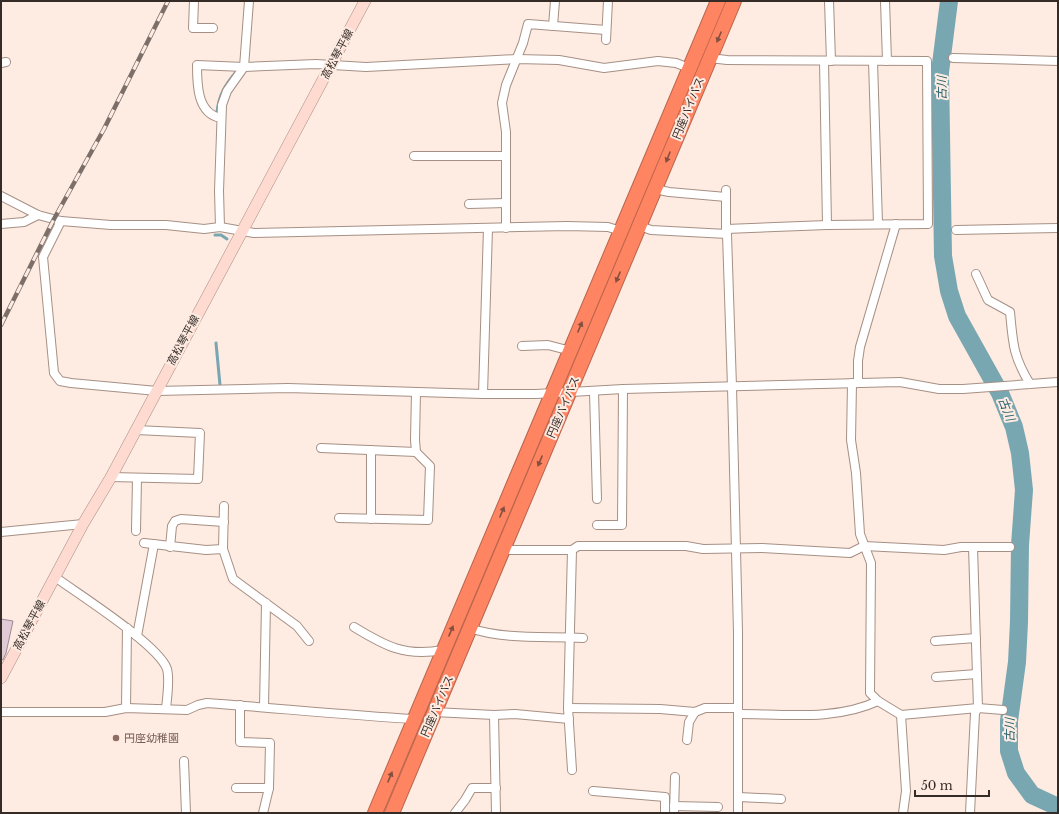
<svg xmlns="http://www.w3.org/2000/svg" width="1059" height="814" font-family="'Libre Baskerville','Noto Sans JP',serif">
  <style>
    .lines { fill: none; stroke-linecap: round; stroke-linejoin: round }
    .stream { stroke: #78a7b2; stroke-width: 3 }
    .river { stroke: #78a7b2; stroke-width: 18 }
    .building { fill: #e1c9d5; stroke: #9f8994 }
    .street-casing { stroke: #a69085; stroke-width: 10 }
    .secondary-casing { stroke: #a69085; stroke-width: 12 }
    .highway-casing { stroke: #b8654d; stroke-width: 16 }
    .street { stroke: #fff; stroke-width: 8 }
    .secondary { stroke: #ffdad0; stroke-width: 11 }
    .highway { stroke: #fe8462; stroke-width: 14 }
    .rail-casing { stroke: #7c6f69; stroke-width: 4.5 }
    .rail { stroke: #feebe2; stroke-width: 3; stroke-dasharray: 9; stroke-linecap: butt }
    .oneway { fill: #854f3f }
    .education-dot { fill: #8d6e63; stroke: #feebe2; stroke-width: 1.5 }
    .labels { text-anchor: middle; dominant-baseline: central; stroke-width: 4; stroke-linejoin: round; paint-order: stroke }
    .street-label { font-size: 11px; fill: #352c27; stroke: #feebe2 }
    .education-label { font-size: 11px; fill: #785e54; stroke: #feebe2; text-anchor: start }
    .water-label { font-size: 12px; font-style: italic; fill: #22616e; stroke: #feebe2 }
  </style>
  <rect width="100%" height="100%" fill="#feebe2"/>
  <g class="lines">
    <g class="stream">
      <path d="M 217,112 C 219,95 225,85 236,72"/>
      <path d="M 215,235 L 221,235 L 227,239"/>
      <path d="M 216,343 L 220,385"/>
    </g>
    <path class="river" d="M 949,1 L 940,72 L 943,256 L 949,291 L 957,316 L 1000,393 L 1014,427 L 1020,453 L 1024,490 L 1020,545 L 1019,622 L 1017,662 L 1009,721 L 1009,751 L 1016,773 L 1032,795 L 1058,807"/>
  </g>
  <path class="building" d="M 1,619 L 13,621 L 6,653 L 3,660 L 1,659 Z"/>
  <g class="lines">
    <defs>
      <g id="street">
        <path d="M 194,1 L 193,28 L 213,28"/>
        <path d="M 829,1 L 831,61"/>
        <path d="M 885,1 L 887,61"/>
        <path d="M 553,26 L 555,1"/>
        <path d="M 606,40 L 608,1"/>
        <path d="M 953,58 L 1058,61"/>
        <path d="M 824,61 L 827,225"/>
        <path d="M 873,61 L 878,224"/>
        <path d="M 1,63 L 6,62"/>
        <path d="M 221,118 C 197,114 197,84 197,65 L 244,67 L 316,64 L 366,67 L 517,59 L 559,60 L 604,68 L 658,61 L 676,63 L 689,68"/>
        <path d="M 414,156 L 506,156"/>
        <path d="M 655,189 L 669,192 L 726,197"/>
        <path d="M 726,190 L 726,229"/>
        <path d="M 1,196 L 38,215 L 61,221 L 111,225 L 166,225 L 204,229 L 220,227 L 254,233 L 567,226 L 608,227 L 621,231"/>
        <path d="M 469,204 L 506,203"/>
        <path d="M 61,221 L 43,257 L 54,373 L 60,381 L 71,383 L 157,391 L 288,388 L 483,394 L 536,394 L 623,389 L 900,382 L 939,389 L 963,389 L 1058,382"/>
        <path d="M 1,224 L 24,222 L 38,215"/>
        <path d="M 640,226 L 651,230 L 727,234 L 726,229 L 827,225 L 928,224 L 927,61 L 727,60 L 710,58"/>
        <path d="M 220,227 L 219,191 L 222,105 L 227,91 L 244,67 L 249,1"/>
        <path d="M 506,228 L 506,132 L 502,103 L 506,85 L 523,43 L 528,24 L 606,30"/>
        <path d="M 956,230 L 1058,228"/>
        <path d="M 727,234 L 732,387 L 738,632 L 738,813"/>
        <path d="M 976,274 L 988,300 L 1010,312 C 1013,344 1013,356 1030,384"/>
        <path d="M 522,346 L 548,345 L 571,351"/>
        <path d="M 852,383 L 851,440 L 856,473 L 860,534 L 871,563 L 870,693 L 878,701 L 901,715 L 978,708 L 1003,710"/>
        <path d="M 858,383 L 858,361 L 860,347 L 896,224"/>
        <path d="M 594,392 L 597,499"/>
        <path d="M 483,394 L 488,228"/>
        <path d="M 321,448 L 416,452"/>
        <path d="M 111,477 L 198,479 L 200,433 L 136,430"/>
        <path d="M 224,506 L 223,549 L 233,579 L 297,626 L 309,641"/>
        <path d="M 339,518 L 428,520 L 430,466 L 416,452 L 415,440 L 416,392"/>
        <path d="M 371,519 L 371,450"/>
        <path d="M 597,525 L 622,525 L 623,389"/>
        <path d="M 136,531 L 137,478"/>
        <path d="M 1,532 L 83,524"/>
        <path d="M 144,543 L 206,550 L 223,549"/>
        <path d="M 170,547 L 172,526 L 175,521 L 181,519 L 224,522"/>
        <path d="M 502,550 L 572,550 L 578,546 L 686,546 L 703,549 L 762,548 L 850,553 L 864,546 L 944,550 L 961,547 L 1010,547"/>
        <path d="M 55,577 C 78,594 159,645 167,669 C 170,680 167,697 166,709"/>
        <path d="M 354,627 C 385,646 405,657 443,650"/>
        <path d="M 469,628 C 506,640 545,636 583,638"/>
        <path d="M 137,636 L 154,544"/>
        <path d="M 935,641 L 976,638"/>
        <path d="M 936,677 L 977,674"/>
        <path d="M 240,705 L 240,742 L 270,743 L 269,788 L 263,813"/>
        <path d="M 264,707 L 266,603"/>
        <path d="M 126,708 L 127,628"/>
        <path d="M 568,708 L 660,709 L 695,712 L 705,708 L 738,708"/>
        <path d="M 1,712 L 105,712 L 126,708 L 187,710 L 198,705 L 207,703 C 276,708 345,715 414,719"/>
        <path d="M 434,712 L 494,715 L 515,714 L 569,719"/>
        <path d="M 739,714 C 784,714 836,721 878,701"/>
        <path d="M 494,715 L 496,813"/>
        <path d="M 901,715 L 906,791 L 903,813"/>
        <path d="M 687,740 L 689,722 L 695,712"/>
        <path d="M 184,761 L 186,813"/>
        <path d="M 572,770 L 568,708 L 572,550"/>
        <path d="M 236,788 L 269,788"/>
        <path d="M 593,791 L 665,797 L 665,813"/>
        <path d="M 739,797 L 781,799"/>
        <path d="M 674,806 L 718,807"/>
        <path d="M 455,813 L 465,800 L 472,788 L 496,788"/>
        <path d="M 674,813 L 675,777"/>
        <path d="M 970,813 L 975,713 L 978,708 L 973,547"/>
      </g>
      <path id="secondary" d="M 1,678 L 83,524 L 111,477 L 365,1"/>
      <g id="highway">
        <path d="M 375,813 L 718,1"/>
        <path d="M 392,813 L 734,1"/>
      </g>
    </defs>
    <use href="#street" class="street-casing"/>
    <use href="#secondary" class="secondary-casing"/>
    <use href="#highway" class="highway-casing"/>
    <use href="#street" class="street"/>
    <use href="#secondary" class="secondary"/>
    <use href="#highway" class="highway"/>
    <defs>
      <path id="rail" d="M 1,325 L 54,219 L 104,129 L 168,1"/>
    </defs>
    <use href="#rail" class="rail-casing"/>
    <use href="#rail" class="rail"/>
  </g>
  <defs><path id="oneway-solid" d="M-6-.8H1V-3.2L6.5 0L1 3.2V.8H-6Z"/></defs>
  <g class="oneway">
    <use href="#oneway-solid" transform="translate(719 37) rotate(113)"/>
    <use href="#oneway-solid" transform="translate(668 157) rotate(112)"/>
    <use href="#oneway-solid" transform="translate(618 277) rotate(113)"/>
    <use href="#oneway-solid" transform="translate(580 327) rotate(-67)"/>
    <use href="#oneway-solid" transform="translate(540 461) rotate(113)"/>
    <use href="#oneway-solid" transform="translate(502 512) rotate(-67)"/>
    <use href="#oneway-solid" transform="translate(451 631) rotate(-67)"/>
    <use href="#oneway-solid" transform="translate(390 777) rotate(-67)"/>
  </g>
  <circle class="education-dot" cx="116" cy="738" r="4"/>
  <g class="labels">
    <g class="street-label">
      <text transform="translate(337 54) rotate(-62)">高松琴平線</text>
      <text transform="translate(688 108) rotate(-68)">円座バイパス</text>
      <text transform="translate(183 340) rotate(-62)">高松琴平線</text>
      <text transform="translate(563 407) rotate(-67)">円座バイパス</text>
      <text transform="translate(29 625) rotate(-62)">高松琴平線</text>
      <text transform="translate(437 706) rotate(-67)">円座バイパス</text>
    </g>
    <g class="education-label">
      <text x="124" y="738">円座幼稚園</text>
    </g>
    <g class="water-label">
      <text transform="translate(941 88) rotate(-90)">古川</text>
      <text transform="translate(1007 409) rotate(68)">古川</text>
      <text transform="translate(1009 730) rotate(-90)">古川</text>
    </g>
  </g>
  <rect width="1059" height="814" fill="none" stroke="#352c27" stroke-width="4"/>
  <path d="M915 790v6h74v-6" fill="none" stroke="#352c27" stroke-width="2"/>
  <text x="921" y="790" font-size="12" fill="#352c27" stroke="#feebe2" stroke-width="3" paint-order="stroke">50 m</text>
</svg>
